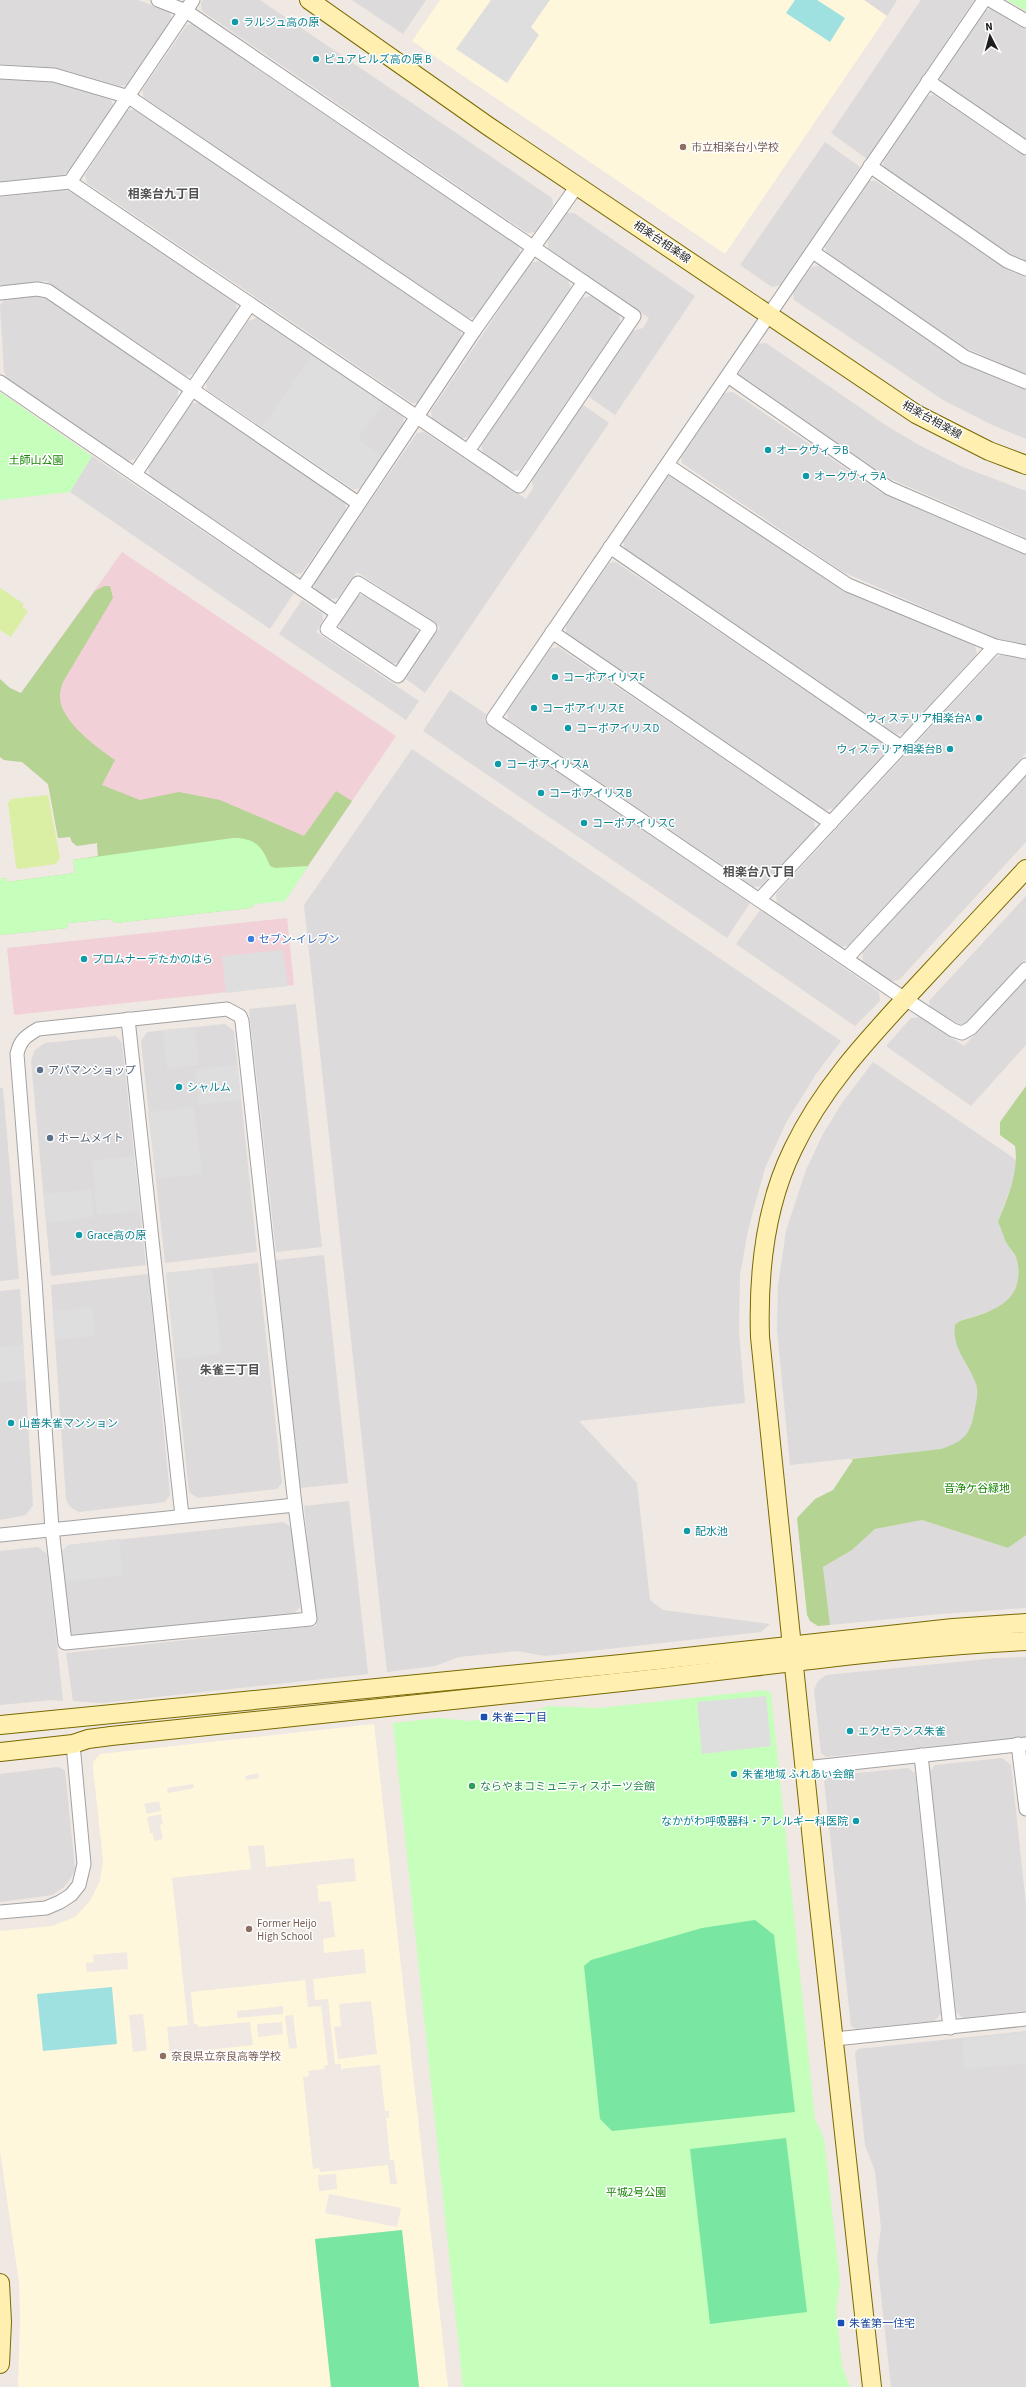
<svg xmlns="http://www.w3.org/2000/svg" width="1026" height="2387" font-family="'Source Sans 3','Noto Sans JP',sans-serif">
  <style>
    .residential { fill: #dcdadb }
    .commercial { fill: #f2d0d7 }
    .education { fill: #fff7dc; fill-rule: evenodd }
    .grass { fill: #daefa4 }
    .forest { fill: #b5d393 }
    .park { fill: #c6febb }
    .pitch { fill: #79e6a2 }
    .parking { fill: #dedede }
    .water { fill: #9fe1e0 }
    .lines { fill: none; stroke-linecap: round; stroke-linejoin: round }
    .street-casing { stroke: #a2a2a2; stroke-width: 15 }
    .secondary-casing { stroke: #796900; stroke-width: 20 }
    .street { stroke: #fff; stroke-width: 13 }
    .secondary { stroke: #fff0b1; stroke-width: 18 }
    .culture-dot { fill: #0f9aa8; stroke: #fff; stroke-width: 1.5 }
    .education-dot { fill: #8d6e63; stroke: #fff; stroke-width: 1.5 }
    .shop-dot { fill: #3f7fe0; stroke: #fff; stroke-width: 1.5 }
    .service-dot { fill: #5c6f8a; stroke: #fff; stroke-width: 1.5 }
    .transit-dot { fill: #1a4fb4; stroke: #fff; stroke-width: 1.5 }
    .leisure-dot { fill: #2e9e5b; stroke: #fff; stroke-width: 1.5 }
    .labels { text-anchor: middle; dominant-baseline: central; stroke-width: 3; stroke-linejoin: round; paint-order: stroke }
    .culture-label { font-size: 11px; fill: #0d838f; stroke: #fff; text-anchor: start }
    .education-label { font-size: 11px; fill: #785e54; stroke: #fff; text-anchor: start }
    .street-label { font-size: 11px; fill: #1e1e1e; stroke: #fff }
    .park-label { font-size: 11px; fill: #168502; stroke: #fff }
    .shop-label { font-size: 11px; fill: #366cbe; stroke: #fff; text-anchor: start }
    .service-label { font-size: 11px; fill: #4e5e75; stroke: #fff; text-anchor: start }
    .transit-label { font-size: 11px; fill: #164399; stroke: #fff; text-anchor: start }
    .leisure-label { font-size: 11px; fill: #27864d; stroke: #fff; text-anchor: start }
    .neighbourhood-label { font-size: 12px; font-weight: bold; fill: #515151; stroke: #fff }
  </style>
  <rect width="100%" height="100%" fill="#f0e8e2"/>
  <g class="residential">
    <path d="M 0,0 L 138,0 L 170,12 L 172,21 L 127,85 L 120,86 L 58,68 L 0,64 Z"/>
    <path d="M 203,0 L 260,0 L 552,198 L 553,205 L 535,232 L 527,233 L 202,11 L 201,3 Z"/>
    <path d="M 352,0 L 426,0 L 403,34 Z"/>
    <path d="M 864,0 L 897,0 L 887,16 Z"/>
    <path d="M 921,0 L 974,0 L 867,159 L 831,133 Z"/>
    <path d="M 990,9 L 1026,30 L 1026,140 L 941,83 L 940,75 L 983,11 Z"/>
    <path d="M 192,24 L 519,247 L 520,255 L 476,317 L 468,318 L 144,98 L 142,90 L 187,25 Z"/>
    <path d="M 0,79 L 54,82 L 111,100 L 113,106 L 68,172 L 61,176 L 0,182 Z"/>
    <path d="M 934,95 L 1026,157 L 1026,262 L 1015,257 L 884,169 L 883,159 L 926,96 Z"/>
    <path d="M 127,110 L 135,110 L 461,331 L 461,339 L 418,403 L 412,403 L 87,183 L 85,175 Z"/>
    <path d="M 825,142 L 860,167 L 782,285 L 772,287 L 740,265 Z"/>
    <path d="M 869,181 L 876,181 L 1010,271 L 1026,278 L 1026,374 L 966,348 L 827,254 L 825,247 Z"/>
    <path d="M 64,190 L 73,192 L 236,304 L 237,311 L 193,374 L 186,376 L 46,281 L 2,286 L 0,284 L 0,197 Z"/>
    <path d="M 566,213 L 574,213 L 695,296 L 615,415 L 588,396 L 632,331 L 643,328 L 649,318 L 548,248 L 548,239 Z"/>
    <path d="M 539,261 L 568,280 L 571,289 L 468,437 L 460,439 L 432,419 L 431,411 L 531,263 Z"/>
    <path d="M 819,266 L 957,361 L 1026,390 L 1026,439 L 990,424 L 943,400 L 794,300 L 793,292 L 812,267 Z"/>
    <path d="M 34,296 L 45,298 L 178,388 L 178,396 L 135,459 L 128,461 L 9,381 L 4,372 L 0,305 L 5,299 Z"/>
    <path d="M 591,296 L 619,314 L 620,324 L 520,470 L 510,472 L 483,453 L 481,445 L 583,298 Z"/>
    <path d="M 257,318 L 403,417 L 404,424 L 360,488 L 353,489 L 207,390 L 206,382 L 248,321 Z"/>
    <path d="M 766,343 L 887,426 L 919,445 L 963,467 L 1026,491 L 1026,538 L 891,479 L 741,379 L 739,373 L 758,344 Z"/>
    <path d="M 733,392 L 880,492 L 1026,554 L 1026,644 L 999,640 L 843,572 L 682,463 L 681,456 L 725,393 Z"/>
    <path d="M 192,403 L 199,403 L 345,502 L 346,510 L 302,573 L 294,574 L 150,476 L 148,467 Z"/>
    <path d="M 582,404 L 609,423 L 425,693 L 406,679 L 440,627 L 357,572 L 338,598 L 330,599 L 315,590 L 314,583 L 417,433 L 424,432 L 526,499 L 533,488 L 532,479 Z"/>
    <path d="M 92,456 L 294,593 L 270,629 L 70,492 Z"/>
    <path d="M 674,475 L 834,584 L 975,646 L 977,654 L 904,733 L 896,734 L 625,550 L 623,541 L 666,476 Z"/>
    <path d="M 616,562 L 884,744 L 886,752 L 835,808 L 826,810 L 566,634 L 566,624 L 609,563 Z"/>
    <path d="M 366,595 L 416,628 L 418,638 L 400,662 L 391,664 L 341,630 L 339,623 L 356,596 Z"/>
    <path d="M 302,600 L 322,613 L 323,620 L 316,632 L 419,701 L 406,720 L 279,634 Z"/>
    <path d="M 558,647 L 814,820 L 815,829 L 761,886 L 754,887 L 508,720 L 507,712 L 550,649 Z"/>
    <path d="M 1003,654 L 1026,659 L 1026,753 L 1019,762 L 848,946 L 838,947 L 777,903 L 776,894 L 995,658 Z"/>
    <path d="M 450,690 L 486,714 L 484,721 L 750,903 L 727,938 L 423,731 Z"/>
    <path d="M 412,749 L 841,1041 L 816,1074 L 787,1121 L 765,1168 L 748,1230 L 740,1275 L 739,1332 L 745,1403 L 579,1421 L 637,1483 L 650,1600 L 663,1610 L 770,1624 L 761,1632 L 545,1656 L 517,1651 L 459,1657 L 435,1666 L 387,1672 L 304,905 Z"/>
    <path d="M 1026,776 L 1026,842 L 899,980 L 890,981 L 863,962 L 862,951 Z"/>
    <path d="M 1026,896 L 1026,959 L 966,1024 L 959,1024 L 930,1007 L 929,1001 Z"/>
    <path d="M 760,910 L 879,992 L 880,1001 L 855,1026 L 736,944 Z"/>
    <path d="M 1026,980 L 1026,1045 L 971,1106 L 886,1046 L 911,1018 L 921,1017 L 964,1046 Z"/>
    <path d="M 296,1004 L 322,1247 L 276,1252 L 249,1009 Z"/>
    <path d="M 225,1024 L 234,1031 L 257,1252 L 165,1263 L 141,1041 L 147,1032 Z"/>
    <path d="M 116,1036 L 122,1043 L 146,1265 L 51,1276 L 31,1061 L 35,1050 L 45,1043 Z"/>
    <path d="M 873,1062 L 1015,1159 L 1017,1170 L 998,1222 L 1006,1242 L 1017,1259 L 1019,1279 L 1015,1292 L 1003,1306 L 960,1321 L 977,1386 L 978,1401 L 970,1430 L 964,1438 L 955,1445 L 941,1449 L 790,1465 L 777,1329 L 778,1286 L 786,1231 L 806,1170 L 823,1134 L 842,1103 Z"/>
    <path d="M 0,1088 L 3,1088 L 19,1279 L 0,1281 Z"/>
    <path d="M 324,1255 L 348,1483 L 300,1488 L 276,1260 Z"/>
    <path d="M 258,1263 L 282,1483 L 277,1489 L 197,1498 L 189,1492 L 166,1273 Z"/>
    <path d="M 148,1274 L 170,1495 L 165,1502 L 79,1512 L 70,1507 L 66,1499 L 51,1285 Z"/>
    <path d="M 20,1289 L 33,1505 L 26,1515 L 0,1520 L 0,1291 Z"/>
    <path d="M 349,1501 L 368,1674 L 102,1703 L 73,1701 L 66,1653 L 316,1626 L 304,1506 Z"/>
    <path d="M 922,1520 L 1008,1548 L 1026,1535 L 1026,1608 L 941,1614 L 830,1625 L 823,1567 L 852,1550 L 875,1529 Z"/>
    <path d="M 284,1522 L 292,1528 L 300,1607 L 294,1614 L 77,1638 L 69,1631 L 61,1552 L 68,1545 Z"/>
    <path d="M 38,1547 L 47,1554 L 63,1701 L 52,1700 L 0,1705 L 0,1551 Z"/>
    <path d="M 1026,1657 L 1026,1737 L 826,1757 L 821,1753 L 814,1690 L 818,1681 L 826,1675 L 997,1658 Z"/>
    <path d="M 1002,1758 L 1011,1765 L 1026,1905 L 1026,2011 L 963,2018 L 956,2012 L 929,1773 L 935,1765 Z"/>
    <path d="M 57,1767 L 65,1770 L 75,1869 L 72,1876 L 64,1887 L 52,1895 L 0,1902 L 0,1774 Z"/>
    <path d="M 908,1768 L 915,1773 L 941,2014 L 934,2021 L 856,2029 L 851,2026 L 824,1781 L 828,1776 Z"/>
    <path d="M 1026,2031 L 1026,2387 L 891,2387 L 877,2258 L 881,2228 L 875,2171 L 865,2145 L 855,2053 L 858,2049 Z"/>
  </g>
  <g class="commercial">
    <path d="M 122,552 L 396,736 L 308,866 L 98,857 L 97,843 L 77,846 L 72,842 L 70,837 L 58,838 L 48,783 L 22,762 L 4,760 L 0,757 L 21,693 Z"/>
    <path d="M 287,918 L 294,985 L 14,1015 L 7,948 Z"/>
  </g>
  <g class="education">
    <path d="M 440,0 L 864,0 L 887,16 L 725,254 L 412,41 Z"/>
    <path d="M 374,1724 L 448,2387 L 419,2387 L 402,2230 L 315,2239 L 331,2387 L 18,2387 L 20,2318 L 19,2282 L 0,2151 L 0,1931 L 52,1926 L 75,1917 L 90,1901 L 100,1881 L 103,1860 L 93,1768 L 93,1762 L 100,1754 ZM 258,1773 L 259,1778 L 246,1780 L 245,1776 ZM 193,1784 L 194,1788 L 168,1793 L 167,1788 ZM 159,1801 L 161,1811 L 147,1814 L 144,1804 ZM 161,1814 L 163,1824 L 160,1825 L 163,1839 L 154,1841 L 153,1833 L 150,1833 L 147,1817 ZM 264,1845 L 266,1867 L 354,1858 L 356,1881 L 317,1885 L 319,1902 L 331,1901 L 335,1937 L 323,1939 L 324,1953 L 364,1949 L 366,1973 L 313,1979 L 315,2000 L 328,1999 L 335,2064 L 341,2064 L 341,2069 L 380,2065 L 385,2111 L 389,2111 L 389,2118 L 386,2118 L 390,2160 L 394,2160 L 397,2184 L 390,2184 L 388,2165 L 320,2172 L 319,2168 L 313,2169 L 303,2077 L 309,2076 L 308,2071 L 325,2069 L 324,2066 L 328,2065 L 321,2006 L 308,2007 L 305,1980 L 191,1992 L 194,2024 L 198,2024 L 198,2027 L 250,2022 L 253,2045 L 170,2054 L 167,2027 L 188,2025 L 172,1878 L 251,1869 L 248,1846 ZM 127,1952 L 128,1969 L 87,1972 L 86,1963 L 94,1962 L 93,1955 ZM 371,2001 L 377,2054 L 338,2059 L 334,2027 L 341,2026 L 339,2004 ZM 283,2006 L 283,2014 L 237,2018 L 237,2011 ZM 143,2014 L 147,2050 L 133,2052 L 129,2015 ZM 293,2015 L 297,2048 L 289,2049 L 285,2016 ZM 282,2022 L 283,2034 L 258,2037 L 257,2024 ZM 336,2174 L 337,2189 L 319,2191 L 318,2175 ZM 329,2194 L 401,2208 L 397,2227 L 325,2213 Z"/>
  </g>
  <g class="grass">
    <path d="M 0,588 L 24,604 L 22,607 L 28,611 L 11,637 L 0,630 Z"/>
    <path d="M 48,795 L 60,858 L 56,864 L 19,869 L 16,867 L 8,803 L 11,799 Z"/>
  </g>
  <g class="forest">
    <path d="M 104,586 L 110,586 L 113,598 L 63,682 C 62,686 60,690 60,694 C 57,719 98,748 115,760 L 102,785 L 140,800 L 179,792 L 220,800 L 304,836 L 336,791 L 352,801 L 301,876 L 264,880 L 253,906 L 250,908 L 115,923 L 110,919 L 68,923 L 67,928 L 0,935 L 0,879 L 6,878 L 7,882 L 75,873 L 73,860 L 98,856 L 97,843 L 77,846 L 72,842 L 70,837 L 58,838 L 48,784 L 22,762 L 4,760 L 0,757 L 0,679 L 10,688 L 21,693 L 95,591 Z"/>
    <path d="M 1026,1086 L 1026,1535 L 1008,1548 L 922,1520 L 875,1529 L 852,1550 L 823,1567 L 830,1625 L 818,1626 L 810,1621 L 807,1615 L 797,1518 L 815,1499 L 833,1490 L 853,1460 L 851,1459 L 941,1449 C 966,1441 971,1433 975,1408 C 977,1399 979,1390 975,1381 C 967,1361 952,1348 955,1325 L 960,1321 C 992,1311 1026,1303 1017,1260 C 1016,1254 1009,1248 1006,1242 C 1003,1236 1001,1228 998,1222 C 1008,1196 1019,1173 1015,1146 L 1000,1135 L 1000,1122 Z"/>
  </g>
  <g class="park">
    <path d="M 1007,0 L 1026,0 L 1026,11 Z"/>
    <path d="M 0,392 L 92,456 L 70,492 L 0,500 Z"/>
    <path d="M 233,838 C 255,838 262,846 270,866 L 275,868 L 308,866 L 285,901 L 255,904 L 250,908 L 115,923 L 110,919 L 68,923 L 67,928 L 0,935 L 0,879 L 6,878 L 7,882 L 75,873 L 73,860 Z"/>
    <path d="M 764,1690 L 771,1693 L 815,2119 L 824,2139 L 840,2282 L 836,2311 L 842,2366 L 850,2387 L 463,2387 L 393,1723 L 440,1718 L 468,1721 L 523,1715 L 549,1706 L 599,1708 Z"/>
  </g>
  <g class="pitch">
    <path d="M 755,1920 L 774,1935 L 795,2112 L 612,2131 L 600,2119 L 584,1966 L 591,1960 L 702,1928 Z"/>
    <path d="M 786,2138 L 807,2312 L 710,2324 L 690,2149 Z"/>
    <path d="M 402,2230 L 419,2387 L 331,2387 L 315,2239 Z"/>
  </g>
  <g class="parking">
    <path d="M 491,0 L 550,0 L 531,27 L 539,35 L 507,83 L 456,49 Z"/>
    <path d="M 312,355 L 383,403 L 358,439 L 383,456 L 360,488 L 353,489 L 262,427 Z"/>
    <path d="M 283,950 L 288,986 L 226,993 L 222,956 Z"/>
    <path d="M 195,1027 L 199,1065 L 167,1069 L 163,1030 Z"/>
    <path d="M 237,1065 L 241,1100 L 199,1104 L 195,1069 Z"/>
    <path d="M 194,1107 L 202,1174 L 156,1179 L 148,1112 Z"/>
    <path d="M 134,1156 L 140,1211 L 97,1215 L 92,1160 Z"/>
    <path d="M 91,1189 L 94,1217 L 46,1223 L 44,1194 Z"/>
    <path d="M 212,1268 L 221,1354 L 175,1359 L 166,1273 Z"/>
    <path d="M 92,1307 L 95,1336 L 55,1340 L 53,1311 Z"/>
    <path d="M 23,1345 L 25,1380 L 0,1382 L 0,1347 Z"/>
    <path d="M 119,1539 L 123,1576 L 64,1582 L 61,1552 L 68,1545 Z"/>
    <path d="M 766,1696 L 771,1746 L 702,1754 L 697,1702 Z"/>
    <path d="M 1026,2032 L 1026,2064 L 964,2069 L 962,2043 L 966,2039 Z"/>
  </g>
  <g class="water">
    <path d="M 795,0 L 817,0 L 845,18 L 830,42 L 786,13 Z"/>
    <path d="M 112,1987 L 117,2044 L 43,2051 L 37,1994 Z"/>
  </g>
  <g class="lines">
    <defs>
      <g id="street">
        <path d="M 984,0 L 493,719 L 893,991 L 953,1030 L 962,1033 L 971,1028 L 1026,969"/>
        <path d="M 990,0 L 1026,21"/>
        <path d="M 0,72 L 54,75 L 129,97 L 474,331"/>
        <path d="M 928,81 L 1026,148"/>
        <path d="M 870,166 L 1007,261 L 1026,269"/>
        <path d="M 70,182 L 193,0"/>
        <path d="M 0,189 L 70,182 L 519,486 L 634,316 L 186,11 L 158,0"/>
        <path d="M 813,252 L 965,357 L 1026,382"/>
        <path d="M 0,293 L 37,289 L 48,291 L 358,503"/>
        <path d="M 728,376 L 889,488 L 1026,547"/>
        <path d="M 0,382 L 337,613"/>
        <path d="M 468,451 L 584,282"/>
        <path d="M 667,465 L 848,585 L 995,646 L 1026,652"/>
        <path d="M 135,474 L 250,304"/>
        <path d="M 610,547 L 901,747"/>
        <path d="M 358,583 L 430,628 L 398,676 L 327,629 Z"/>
        <path d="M 302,589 L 474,331 L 577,186"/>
        <path d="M 552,632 L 831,823"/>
        <path d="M 759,900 L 995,646"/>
        <path d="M 847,958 L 1026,765"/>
        <path d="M 227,1009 L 240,1016 L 242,1021 L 295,1505 L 310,1619 L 65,1643 L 52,1529 L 35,1281 L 17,1054 C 20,1040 26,1036 38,1029 Z"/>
        <path d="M 128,1019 L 182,1516"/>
        <path d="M 0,1535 L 295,1505"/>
        <path d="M 1018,1744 L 1026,1809"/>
        <path d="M 921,1755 L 950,2028"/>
        <path d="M 805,1768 L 1026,1744"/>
        <path d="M 0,1912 L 46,1908 L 60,1902 L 71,1895 L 79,1885 L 84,1864 L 73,1744"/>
        <path d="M 835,2039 L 1026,2019"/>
      </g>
      <g id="secondary">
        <path d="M 309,0 L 488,126 L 916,414 L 989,451 L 1026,465"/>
        <path d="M 0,1725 L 621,1664 L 953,1628 L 1026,1623"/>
        <path d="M 0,1752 L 73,1744 L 88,1739 L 111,1736 C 282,1719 451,1700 622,1682 C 756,1668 891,1647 1026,1641"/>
        <path d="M 0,2283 L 2,2322 L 0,2364"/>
        <path d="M 872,2387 L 816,1879 L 760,1337 C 758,1274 764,1208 793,1149 C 823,1086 870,1037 917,986 C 953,947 990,908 1026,869"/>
      </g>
    </defs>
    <use href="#street" class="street-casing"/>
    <use href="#secondary" class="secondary-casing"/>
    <use href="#street" class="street"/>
    <use href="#secondary" class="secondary"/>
  </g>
  <g class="culture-dot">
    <circle cx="235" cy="22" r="4"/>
    <circle cx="316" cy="59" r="4"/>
    <circle cx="768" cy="450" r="4"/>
    <circle cx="806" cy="476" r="4"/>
    <circle cx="555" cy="677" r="4"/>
    <circle cx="534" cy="708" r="4"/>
    <circle cx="979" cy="718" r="4"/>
    <circle cx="568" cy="728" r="4"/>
    <circle cx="950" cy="749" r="4"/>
    <circle cx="498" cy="764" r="4"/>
    <circle cx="541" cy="793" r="4"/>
    <circle cx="584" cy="823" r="4"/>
    <circle cx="84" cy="959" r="4"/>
    <circle cx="179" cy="1087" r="4"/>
    <circle cx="79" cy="1235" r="4"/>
    <circle cx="11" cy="1423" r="4"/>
    <circle cx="687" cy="1531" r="4"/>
    <circle cx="850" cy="1731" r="4"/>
    <circle cx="734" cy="1774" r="4"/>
    <circle cx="856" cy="1821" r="4"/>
  </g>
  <g class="education-dot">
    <circle cx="683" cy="147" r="4"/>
    <circle cx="249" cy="1929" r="4"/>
    <circle cx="163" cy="2056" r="4"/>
  </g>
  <circle class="shop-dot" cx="251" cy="939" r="4"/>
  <g class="service-dot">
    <circle cx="40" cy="1070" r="4"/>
    <circle cx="50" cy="1138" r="4"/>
  </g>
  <g class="transit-dot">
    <rect x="480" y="1713" width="8" height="8" rx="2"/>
    <rect x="837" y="2319" width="8" height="8" rx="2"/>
  </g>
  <circle class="leisure-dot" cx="472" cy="1786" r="4"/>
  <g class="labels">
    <g class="culture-label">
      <text x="243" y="22">ラルジュ高の原</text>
      <text x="324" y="59">ピュアヒルズ高の原 B</text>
      <text x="776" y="450">オークヴィラB</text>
      <text x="814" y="476">オークヴィラA</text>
      <text x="563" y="677">コーポアイリスF</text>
      <text x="542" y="708">コーポアイリスE</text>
      <text x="971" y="718" text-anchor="end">ウィステリア相楽台A</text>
      <text x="576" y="728">コーポアイリスD</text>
      <text x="942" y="749" text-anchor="end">ウィステリア相楽台B</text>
      <text x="506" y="764">コーポアイリスA</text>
      <text x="549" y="793">コーポアイリスB</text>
      <text x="592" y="823">コーポアイリスC</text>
      <text x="92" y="959">プロムナーデたかのはら</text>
      <text x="187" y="1087">シャルム</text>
      <text x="87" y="1235">Grace高の原</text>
      <text x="19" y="1423">山善朱雀マンション</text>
      <text x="695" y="1531">配水池</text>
      <text x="858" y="1731">エクセランス朱雀</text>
      <text x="742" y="1774">朱雀地域 ふれあい会館</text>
      <text x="848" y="1821" text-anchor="end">なかがわ呼吸器科・アレルギー科医院</text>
    </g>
    <g class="education-label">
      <text x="691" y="147">市立相楽台小学校</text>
      <text x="257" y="1923">Former Heijo<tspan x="257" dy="13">High School</tspan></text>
      <text x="171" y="2056">奈良県立奈良高等学校</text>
    </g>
    <g class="street-label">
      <text transform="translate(662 242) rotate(34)">相楽台相楽線</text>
      <text transform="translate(932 420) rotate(29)">相楽台相楽線</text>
    </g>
    <g class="park-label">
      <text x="36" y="460">土師山公園</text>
      <text x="977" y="1488">音浄ケ谷緑地</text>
      <text x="636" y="2192">平城2号公園</text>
    </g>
    <g class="shop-label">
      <text x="259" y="939">セブン-イレブン</text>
    </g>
    <g class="service-label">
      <text x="48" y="1070">アパマンショップ</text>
      <text x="58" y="1138">ホームメイト</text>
    </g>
    <g class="transit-label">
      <text x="492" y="1717">朱雀二丁目</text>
      <text x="849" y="2323">朱雀第一住宅</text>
    </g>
    <g class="leisure-label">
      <text x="480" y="1786">ならやまコミュニティスポーツ会館</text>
    </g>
    <g class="neighbourhood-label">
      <text x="164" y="194">相楽台九丁目</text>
      <text x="759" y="872">相楽台八丁目</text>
      <text x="230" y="1370">朱雀三丁目</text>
    </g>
  </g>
  <g transform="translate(990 36) rotate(354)" stroke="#ffffff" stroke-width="3" paint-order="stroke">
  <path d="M0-3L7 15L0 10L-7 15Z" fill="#1e1e1e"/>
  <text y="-6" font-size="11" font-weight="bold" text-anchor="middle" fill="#1e1e1e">N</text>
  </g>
</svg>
